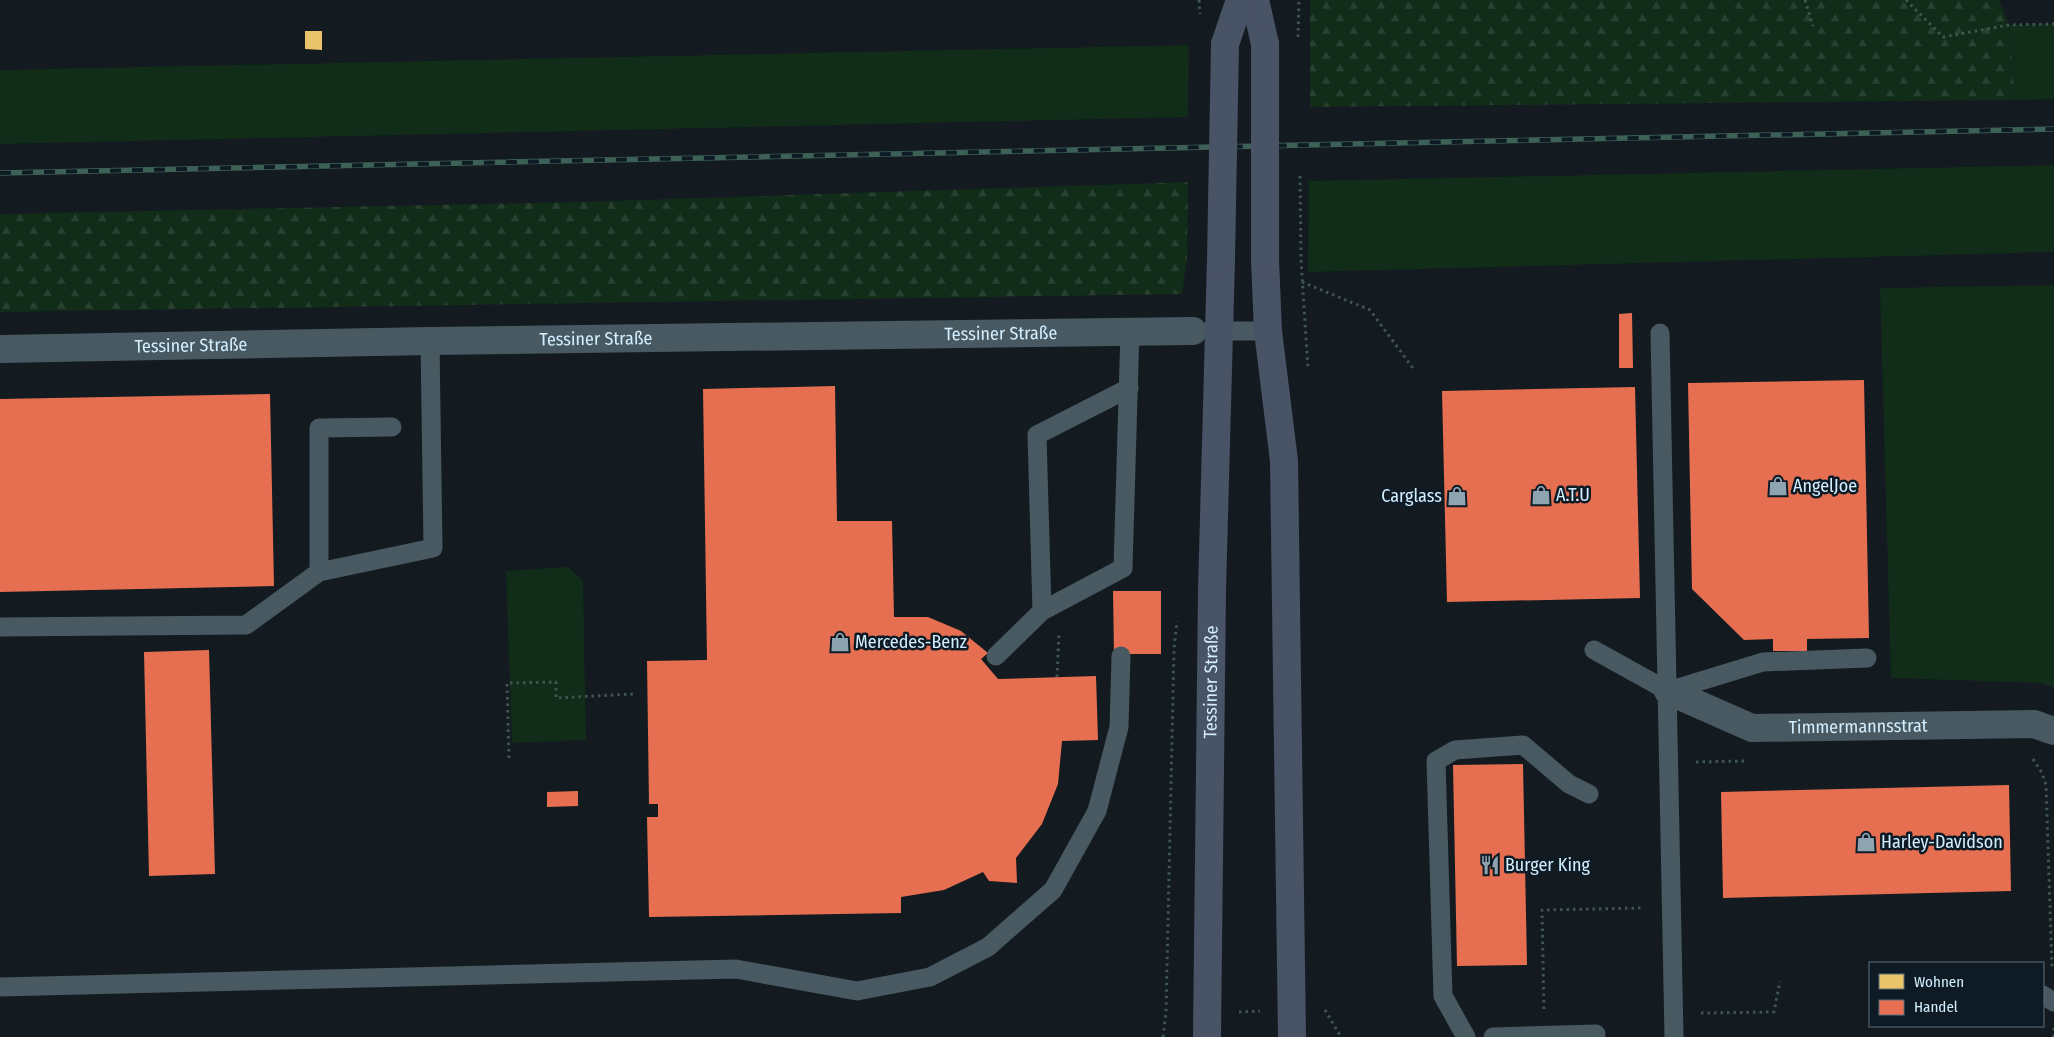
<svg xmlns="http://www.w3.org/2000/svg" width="2054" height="1037" font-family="'Fira Sans Condensed',sans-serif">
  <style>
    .grass { fill: #112c19 }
    .forest { fill: url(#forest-firs) }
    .homes { fill: #e9c46a }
    .shops { fill: #e76f51 }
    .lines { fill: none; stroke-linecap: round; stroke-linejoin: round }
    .path { stroke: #3f5651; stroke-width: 3; stroke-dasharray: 2.5 4; stroke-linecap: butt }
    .service { stroke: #485961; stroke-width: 19 }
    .minor { stroke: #485961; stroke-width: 28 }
    .primary { stroke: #495366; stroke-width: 28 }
    .rail-casing { stroke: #3d6156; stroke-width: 5.5 }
    .rail { stroke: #0e1b25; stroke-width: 4; stroke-dasharray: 11; stroke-linecap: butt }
    .path-bridge { stroke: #3f5651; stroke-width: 3; stroke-dasharray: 2.5 4; stroke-linecap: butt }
    .primary-bridge { stroke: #495366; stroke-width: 28 }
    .labels { text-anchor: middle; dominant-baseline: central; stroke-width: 5; stroke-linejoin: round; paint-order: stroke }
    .street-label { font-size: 18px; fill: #d2eeff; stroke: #0e1b25 }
    .poi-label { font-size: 18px; fill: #d2eeff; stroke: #0e1b25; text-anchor: start }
  </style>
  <defs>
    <pattern id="forest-firs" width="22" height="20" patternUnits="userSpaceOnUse" patternTransform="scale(1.25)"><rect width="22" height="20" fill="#112c19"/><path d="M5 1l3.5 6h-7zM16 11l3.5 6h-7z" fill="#284130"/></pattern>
  </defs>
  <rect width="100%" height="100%" fill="#131a20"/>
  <g class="grass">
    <path d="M 2054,24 L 2054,99 L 2015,100 L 2009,25 Z"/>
    <path d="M 1189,45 L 1188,117 L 0,144 L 0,70 Z"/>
    <path d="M 2054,165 L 2054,252 L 1308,272 L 1309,181 Z"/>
    <path d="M 2054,285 L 2054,688 L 2041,683 L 1891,678 L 1880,288 Z"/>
    <path d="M 568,567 L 583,581 L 586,740 L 512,743 L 506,571 Z"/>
  </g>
  <g class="forest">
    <path d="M 1310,0 L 1999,0 L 2009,25 L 2015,100 L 1310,107 Z"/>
    <path d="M 1188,182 L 1187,259 L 1182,294 L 0,312 L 0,214 L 580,202 Z"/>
  </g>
  <path class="homes" d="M 305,31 L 322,31 L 322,50 L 305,49 Z"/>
  <g class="shops">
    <path d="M 1632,313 L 1633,368 L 1619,368 L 1619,314 Z"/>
    <path d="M 1864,380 L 1869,638 L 1807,639 L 1807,651 L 1773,651 L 1773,639 L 1744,640 L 1692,589 L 1688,383 Z"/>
    <path d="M 835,386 L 837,521 L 892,521 L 894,617 L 928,617 L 961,631 L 988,653 L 981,659 L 998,679 L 1096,676 L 1098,740 L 1062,741 L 1058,784 L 1042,824 L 1016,858 L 1017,883 L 989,881 L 983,872 L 944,890 L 901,897 L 901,913 L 649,917 L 647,817 L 658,817 L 658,804 L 649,804 L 647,661 L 707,660 L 703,389 Z"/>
    <path d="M 1635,387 L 1640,598 L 1447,602 L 1442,391 Z"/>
    <path d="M 270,394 L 274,586 L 0,592 L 0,399 Z"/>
    <path d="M 1113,591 L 1161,591 L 1161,654 L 1114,654 Z"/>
    <path d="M 209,650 L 215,874 L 149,876 L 144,652 Z"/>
    <path d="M 1523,764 L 1527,965 L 1457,966 L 1453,765 Z"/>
    <path d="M 2009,785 L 2011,891 L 1723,898 L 1721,792 Z"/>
    <path d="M 578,791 L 578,806 L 547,807 L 547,792 Z"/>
  </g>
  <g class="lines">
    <g class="path">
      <path d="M 1199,0 L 1200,14"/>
      <path d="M 1805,0 L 1813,26"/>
      <path d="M 1906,0 L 1943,37 L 2009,25 L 2054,24"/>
      <path d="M 1298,37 L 1299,0"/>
      <path d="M 1301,260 L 1308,369"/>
      <path d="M 1302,282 L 1370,310 L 1415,371"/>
      <path d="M 1057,677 L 1059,633"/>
      <path d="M 509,758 L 507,683 L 556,682 L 556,698 L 633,694"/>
      <path d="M 2033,759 L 2042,773 L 2046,785 L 2052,969"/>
      <path d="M 1696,762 L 1745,761"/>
      <path d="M 1544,1009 L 1542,910 L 1644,908"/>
      <path d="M 1325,1010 L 1341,1037"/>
      <path d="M 1239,1012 L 1260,1011"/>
      <path d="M 1701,1013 L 1774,1012 L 1780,981"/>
      <path d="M 2054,1028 L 2054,1037"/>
      <path d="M 1163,1037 L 1166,1012 L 1174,649 L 1177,621"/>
    </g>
    <g class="service">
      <path d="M 1209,331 L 1268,331"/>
      <path d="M 1660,333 L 1674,1037"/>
      <path d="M 319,572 L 319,428 L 392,427"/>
      <path d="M 1042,611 L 1037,435 L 1129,388"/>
      <path d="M 0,627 L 246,625 L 319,572 L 433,548 L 430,341"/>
      <path d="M 1594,650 L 1668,691 L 1763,662 L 1867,658"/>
      <path d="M 996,656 L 1042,611 L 1123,568 L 1130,330"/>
      <path d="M 0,987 L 736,969 L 857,991 L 930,977 L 988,947 L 1053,890 L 1097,811 L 1119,727 L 1121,656"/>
      <path d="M 2043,995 L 2054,1002"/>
      <path d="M 1466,1037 L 1443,996 L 1436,761 L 1455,750 L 1523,745 L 1569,784 L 1589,794"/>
      <path d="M 1493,1037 L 1596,1034"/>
    </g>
    <g class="minor">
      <path id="s1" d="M 0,349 L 430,341 L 1193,331"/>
      <path id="s2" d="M 1668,691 L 1752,728 L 2034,724 L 2054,731"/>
    </g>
    <g class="primary">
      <path d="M 1255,0 L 1265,44"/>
      <path d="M 1225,44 L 1240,0"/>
      <path d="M 1265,259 L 1268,331 L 1284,461 L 1292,1037"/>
      <path id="s3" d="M 1207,1037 L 1212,590 L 1221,259"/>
    </g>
    <defs>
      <path id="rail" d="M 0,173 L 2054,129"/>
    </defs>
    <use href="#rail" class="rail-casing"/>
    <use href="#rail" class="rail"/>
    <path class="path-bridge" d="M 1300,176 L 1301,260"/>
    <g class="primary-bridge">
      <path d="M 1221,259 L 1225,44"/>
      <path d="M 1265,259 L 1265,44"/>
    </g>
  </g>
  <defs>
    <symbol id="shop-bare" viewBox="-9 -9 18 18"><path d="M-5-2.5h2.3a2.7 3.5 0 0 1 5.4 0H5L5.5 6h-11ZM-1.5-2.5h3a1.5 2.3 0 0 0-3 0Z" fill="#8fa4b1" stroke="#0e1b25" stroke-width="2.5" paint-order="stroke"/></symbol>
    <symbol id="restaurant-bare" viewBox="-9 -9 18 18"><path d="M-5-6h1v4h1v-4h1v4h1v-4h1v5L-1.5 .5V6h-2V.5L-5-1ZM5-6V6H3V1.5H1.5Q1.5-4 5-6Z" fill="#8fa4b1" stroke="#0e1b25" stroke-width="2.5" paint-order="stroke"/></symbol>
  </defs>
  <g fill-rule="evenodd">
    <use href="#shop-bare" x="1764" y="472" width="28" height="28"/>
    <use href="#shop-bare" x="1527" y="481" width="28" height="28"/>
    <use href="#shop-bare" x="1443" y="482" width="28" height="28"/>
    <use href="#shop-bare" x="826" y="628" width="28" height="28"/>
    <use href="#shop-bare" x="1852" y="828" width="28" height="28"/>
    <use href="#restaurant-bare" x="1476" y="851" width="28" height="28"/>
  </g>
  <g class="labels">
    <g class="street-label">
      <text stroke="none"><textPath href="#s1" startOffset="1001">Tessiner Straße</textPath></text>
      <text stroke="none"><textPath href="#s1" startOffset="596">Tessiner Straße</textPath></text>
      <text stroke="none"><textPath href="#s1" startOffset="191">Tessiner Straße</textPath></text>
      <text stroke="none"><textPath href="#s3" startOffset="355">Tessiner Straße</textPath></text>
      <text stroke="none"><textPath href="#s2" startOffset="198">Timmermannsstrat</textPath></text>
    </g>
    <g class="poi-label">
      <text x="1793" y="486">AngelJoe</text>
      <text x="1556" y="495">A.T.U</text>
      <text x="1442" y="496" text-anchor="end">Carglass</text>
      <text x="855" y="642">Mercedes-Benz</text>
      <text x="1881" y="842">Harley-Davidson</text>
      <text x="1505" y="865">Burger King</text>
    </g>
  </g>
  <rect x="1869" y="962" width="175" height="65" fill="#0e1b25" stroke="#5c6f7c"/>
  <rect x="1879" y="974" width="25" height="15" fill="#e9c46a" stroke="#5c6f7c"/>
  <text x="1914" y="987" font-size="15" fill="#d2eeff">Wohnen</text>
  <rect x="1879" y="1000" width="25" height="15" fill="#e76f51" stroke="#5c6f7c"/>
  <text x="1914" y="1012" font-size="15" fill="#d2eeff">Handel</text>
</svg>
